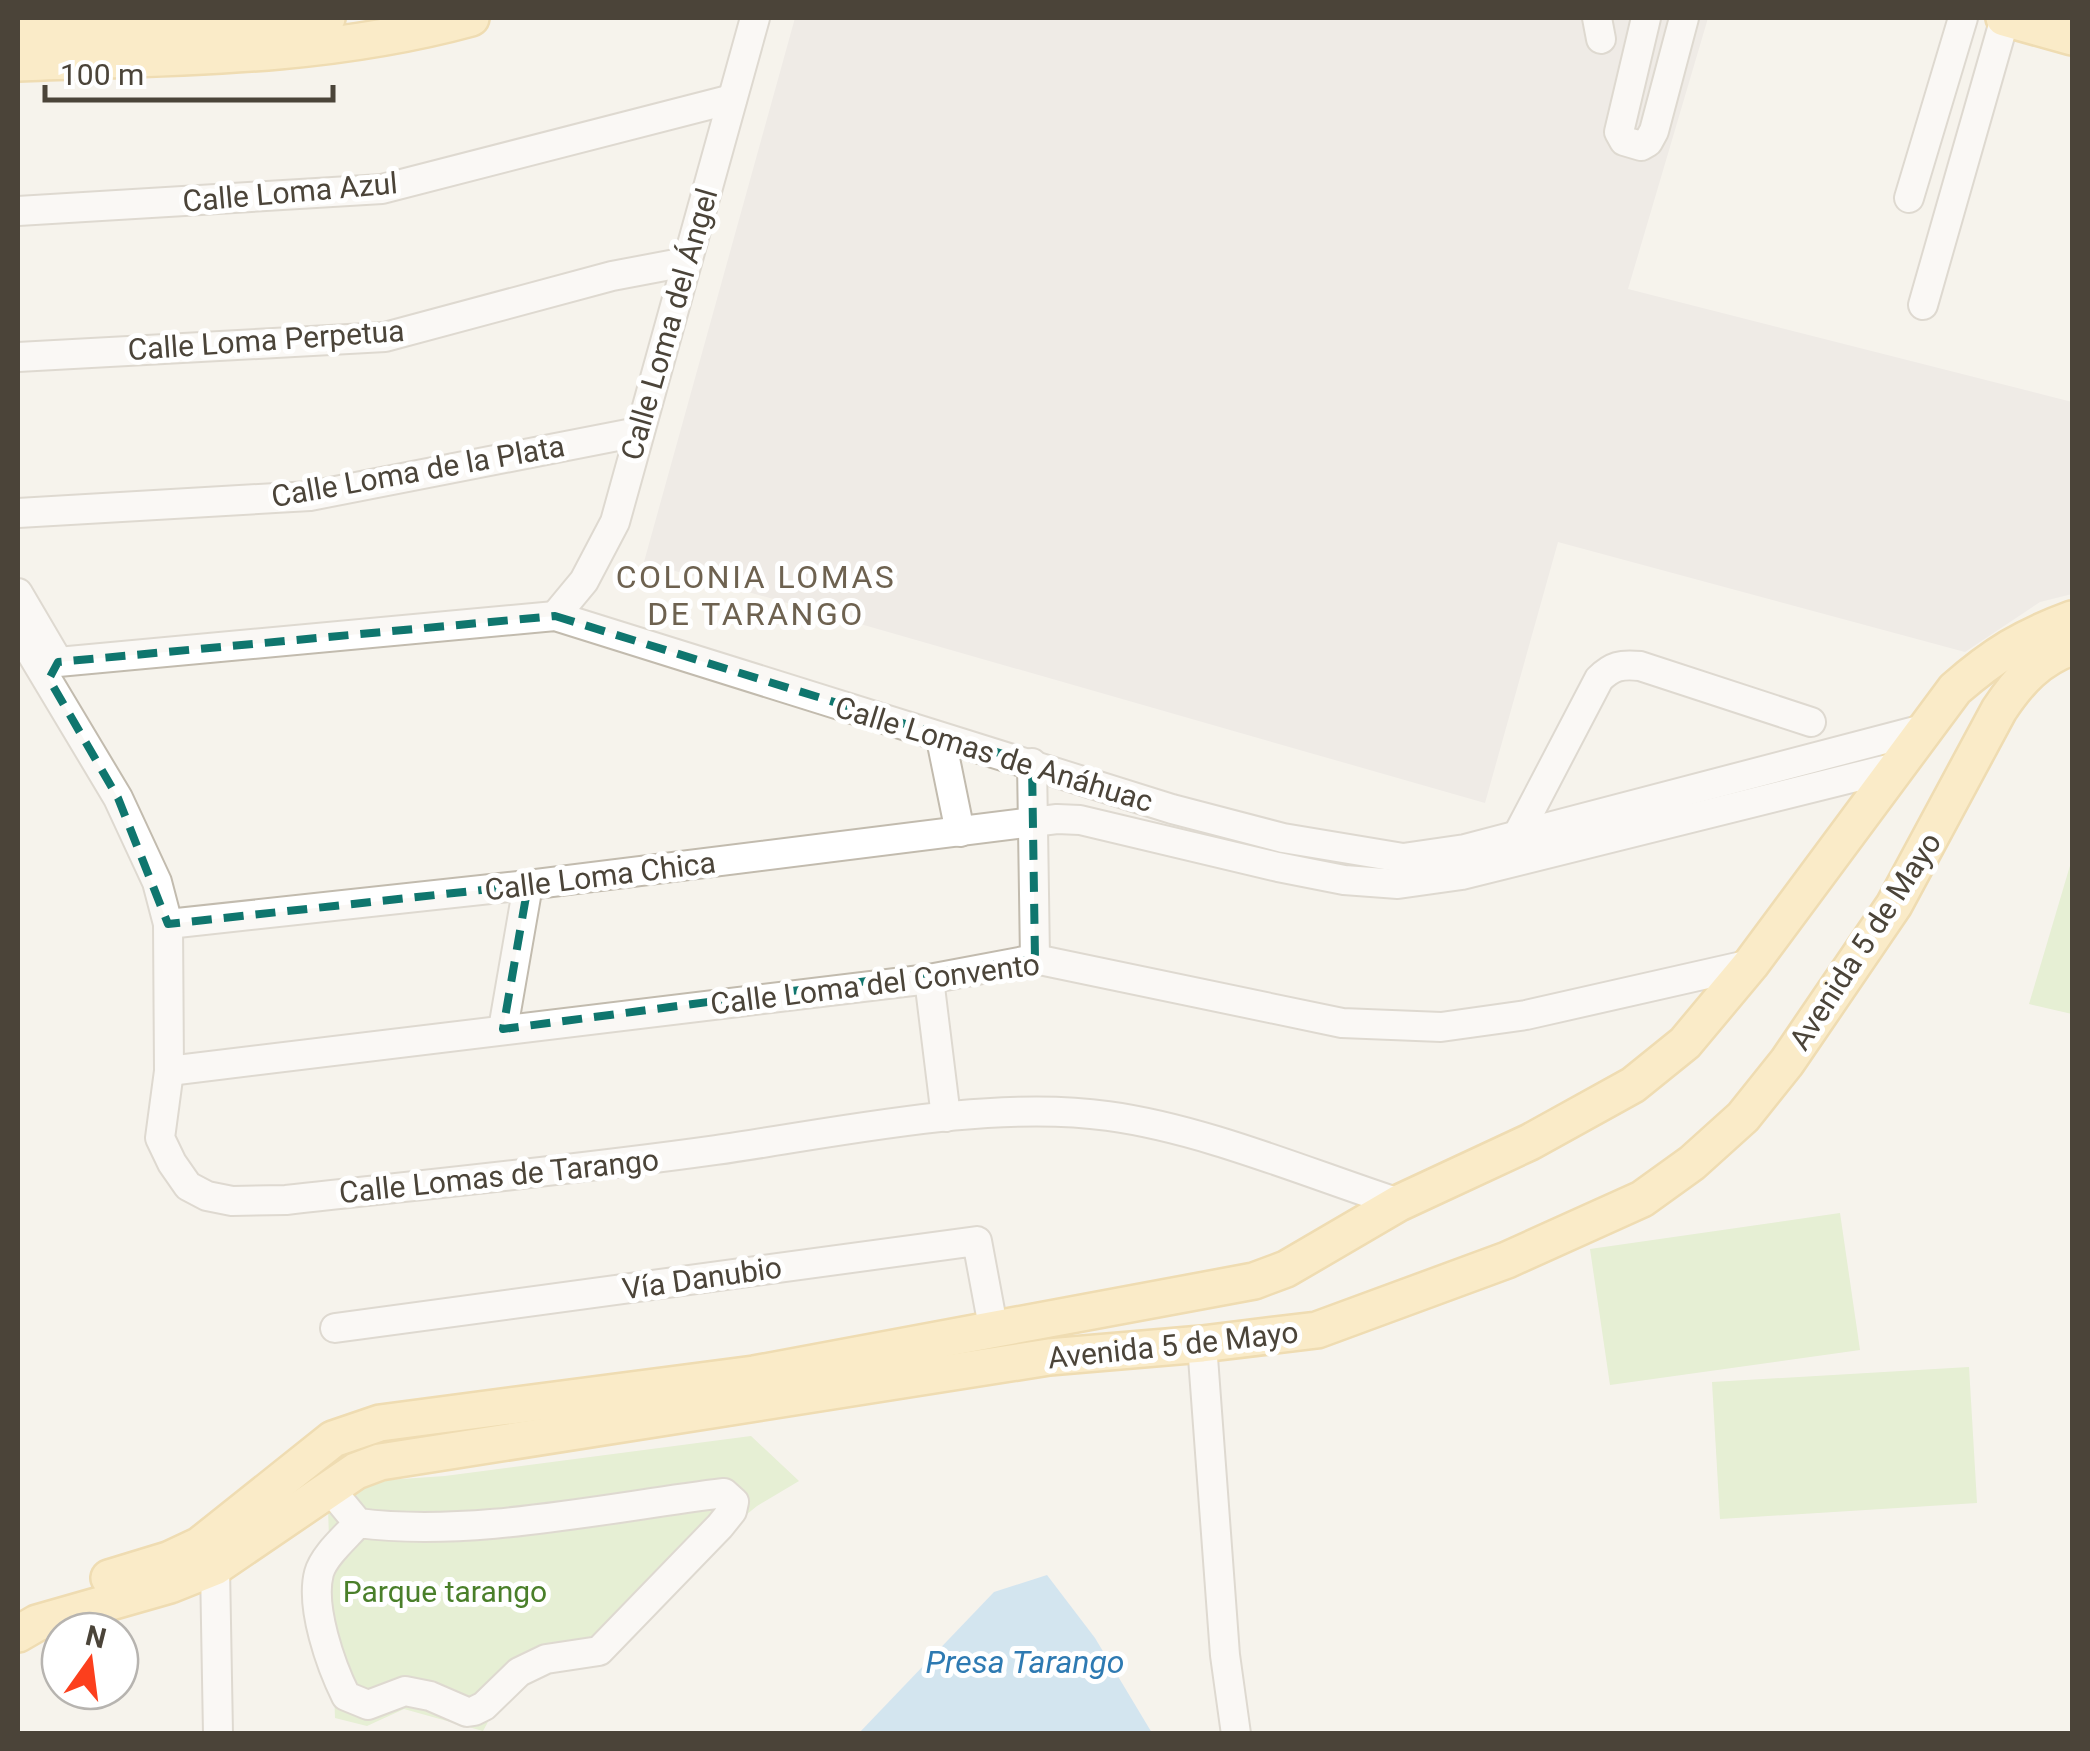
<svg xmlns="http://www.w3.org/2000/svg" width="2090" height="1751" font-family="Roboto,sans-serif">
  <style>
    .industrial { fill: #e6e2dd }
    .green { fill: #d2eab5 }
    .water { fill: #a9d4f2 }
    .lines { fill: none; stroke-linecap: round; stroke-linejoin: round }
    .minor-casing { stroke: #c2bbae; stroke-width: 32 }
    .major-casing { stroke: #e6c16a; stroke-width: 40 }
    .minor { stroke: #fff; stroke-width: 28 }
    .major { stroke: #ffe39c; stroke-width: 35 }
    .marked { fill: none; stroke: #0f766e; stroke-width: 8; stroke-dasharray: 20 12; stroke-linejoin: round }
    .labels { text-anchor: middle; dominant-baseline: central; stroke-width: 10; stroke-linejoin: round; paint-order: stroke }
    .street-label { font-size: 30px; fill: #4b4439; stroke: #fff }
    .park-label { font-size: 30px; fill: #4a7f2a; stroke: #fff }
    .neighbourhood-label { font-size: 32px; letter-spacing: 2.5px; fill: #6e6250; stroke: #fff }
    .water-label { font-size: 32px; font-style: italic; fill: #2e7ab2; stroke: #fff }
  </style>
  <rect width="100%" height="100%" fill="#f6f3ec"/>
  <path class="industrial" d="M 795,18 L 1708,18 L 1628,289 L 2072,402 L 2072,594 L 2040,602 L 1965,652 L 1558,542 L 1485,803 L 644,562 Z"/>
  <g class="green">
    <path d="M 2072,859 L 2072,1014 L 2029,1004 Z"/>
    <path d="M 1840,1213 L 1860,1350 L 1610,1385 L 1590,1249 Z"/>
    <path d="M 1969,1367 L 1977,1503 L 1720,1519 L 1712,1382 Z"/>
    <path d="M 751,1436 L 799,1481 L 757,1506 L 709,1545 L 662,1601 L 539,1668 L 496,1707 L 483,1731 L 404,1709 L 367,1726 L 335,1718 L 328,1508 L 352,1492 L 387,1480 L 445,1476 Z"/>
  </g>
  <path class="water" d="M 1047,1575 L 1095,1638 L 1152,1733 L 859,1733 L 994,1592 Z"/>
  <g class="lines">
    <defs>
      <g id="minor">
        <path d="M 1597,18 L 1601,39"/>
        <path d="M 1646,18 L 1619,132 L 1624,141 L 1641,146 L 1648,142 L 1654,131 L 1684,18"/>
        <path d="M 1909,198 L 1963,18"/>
        <path d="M 18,211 L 382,189 L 732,99"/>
        <path d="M 1923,305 L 2005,18"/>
        <path d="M 18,357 L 385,337 L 612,276 L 686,262"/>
        <path d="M 18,513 L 310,496 L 638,432"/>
        <path d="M 18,593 L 55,656"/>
        <path d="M 555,616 L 584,581 L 615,522 L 755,18"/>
        <path d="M 18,631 L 118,798 L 157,882 L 168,924 L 169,1071 L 160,1138 L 172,1163 L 188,1186 L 207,1196 L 232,1201 L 286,1200 C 429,1184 573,1170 716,1150 C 836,1133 989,1099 1108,1116 C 1204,1129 1307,1173 1399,1203"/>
        <path d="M 58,662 L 555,616 L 1172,809 L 1283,838 L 1403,858 L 1465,849 L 1923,729"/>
        <path d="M 941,739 L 960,832"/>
        <path d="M 1032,763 L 1035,959"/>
        <path d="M 1518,834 L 1599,679 C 1612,666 1621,664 1640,666 L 1811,722"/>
        <path d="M 168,924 L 528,885 L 1057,819 L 1080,820 L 1278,867 L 1344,880 L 1398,884 L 1462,875 L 1900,766"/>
        <path d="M 929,979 L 946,1117"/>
        <path d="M 503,1029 L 528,885"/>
        <path d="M 169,1071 L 929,979 L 1035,959 L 1342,1023 L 1441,1027 L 1526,1015 L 1751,964"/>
        <path d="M 335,1328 L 977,1241 L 994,1332"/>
        <path d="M 1202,1344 L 1225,1655 L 1236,1734"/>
        <path d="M 330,1489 L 358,1523 C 473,1538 608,1507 724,1493 L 734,1502 L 732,1511 L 720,1526 L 599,1651 L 546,1659 L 519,1672 L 484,1706 L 474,1711 L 467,1712 L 430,1696 L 405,1691 L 368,1705 L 346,1696 C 331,1666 310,1607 319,1573 C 324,1555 346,1537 358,1523"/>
        <path d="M 215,1567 L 218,1734"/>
      </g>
      <g id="major">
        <path d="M 2004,18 L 2072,37"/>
        <path d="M 18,33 L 327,18"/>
        <path d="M 18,63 C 171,57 321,59 471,18"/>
        <path d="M 109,1578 L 168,1560 L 200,1545 L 333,1439 L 380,1423 L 754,1374 L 1254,1281 L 1286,1269 L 1399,1203 L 1530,1142 L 1633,1085 L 1685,1043 L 1751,964 L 1955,689 C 1994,655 2023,637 2072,619"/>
        <path d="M 18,1634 L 37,1623 L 170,1585 L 215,1567 L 356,1471 L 380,1462 L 1049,1357 L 1202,1344 L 1317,1330 L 1507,1260 L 1642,1199 L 1692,1163 L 1743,1117 L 1787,1062 L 1894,905 L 1999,710 C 2019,680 2038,659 2072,647"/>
      </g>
    </defs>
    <use href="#minor" class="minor-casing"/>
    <use href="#major" class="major-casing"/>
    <use href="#minor" class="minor"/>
    <use href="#major" class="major"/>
  </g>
  <path d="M0 0H2090V1751H0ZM 555,616 L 1032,763 L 1035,959 L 503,1029 L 528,885 L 168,924 L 118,798 L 49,679 L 58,662 Z" fill="#f6f3ec" fill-opacity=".55" fill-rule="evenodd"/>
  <path class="marked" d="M 555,616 L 1032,763 L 1035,959 L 503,1029 L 528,885 L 168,924 L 118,798 L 49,679 L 58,662 Z"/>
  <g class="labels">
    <g class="street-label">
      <text transform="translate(290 192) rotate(-5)">Calle Loma Azul</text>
      <text transform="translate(669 324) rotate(-74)">Calle Loma del Ángel</text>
      <text transform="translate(266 340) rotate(-4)">Calle Loma Perpetua</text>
      <text transform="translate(418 471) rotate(-10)">Calle Loma de la Plata</text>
      <text transform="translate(994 754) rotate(17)">Calle Lomas de Anáhuac</text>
      <text transform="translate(600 876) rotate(-7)">Calle Loma Chica</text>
      <text transform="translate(1865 941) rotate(-57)">Avenida 5 de Mayo</text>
      <text transform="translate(875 984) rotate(-7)">Calle Loma del Convento</text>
      <text transform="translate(499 1176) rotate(-6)">Calle Lomas de Tarango</text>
      <text transform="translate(702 1278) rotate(-8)">Vía Danubio</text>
      <text transform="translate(1173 1345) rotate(-6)">Avenida 5 de Mayo</text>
    </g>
    <g class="park-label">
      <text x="445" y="1591">Parque tarango</text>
    </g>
    <g class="neighbourhood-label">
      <text x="756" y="577">COLONIA LOMAS<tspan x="756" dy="37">DE TARANGO</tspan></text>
    </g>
    <g class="water-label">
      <text x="1025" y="1662">Presa Tarango</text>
    </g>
  </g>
  <rect width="2090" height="1751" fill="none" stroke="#4b4439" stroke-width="40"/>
  <g transform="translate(90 1661) rotate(14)"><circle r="48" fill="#ffffff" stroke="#b7b4b0" stroke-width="2.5"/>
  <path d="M0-8L18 38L0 25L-18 38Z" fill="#fc3f1d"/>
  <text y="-15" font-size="28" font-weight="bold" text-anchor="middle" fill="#4b4439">N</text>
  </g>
  <path d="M45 85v15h288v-15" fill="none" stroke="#4b4439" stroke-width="5"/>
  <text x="60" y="85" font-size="30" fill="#4b4439" stroke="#ffffff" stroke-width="8" paint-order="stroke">100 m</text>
</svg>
